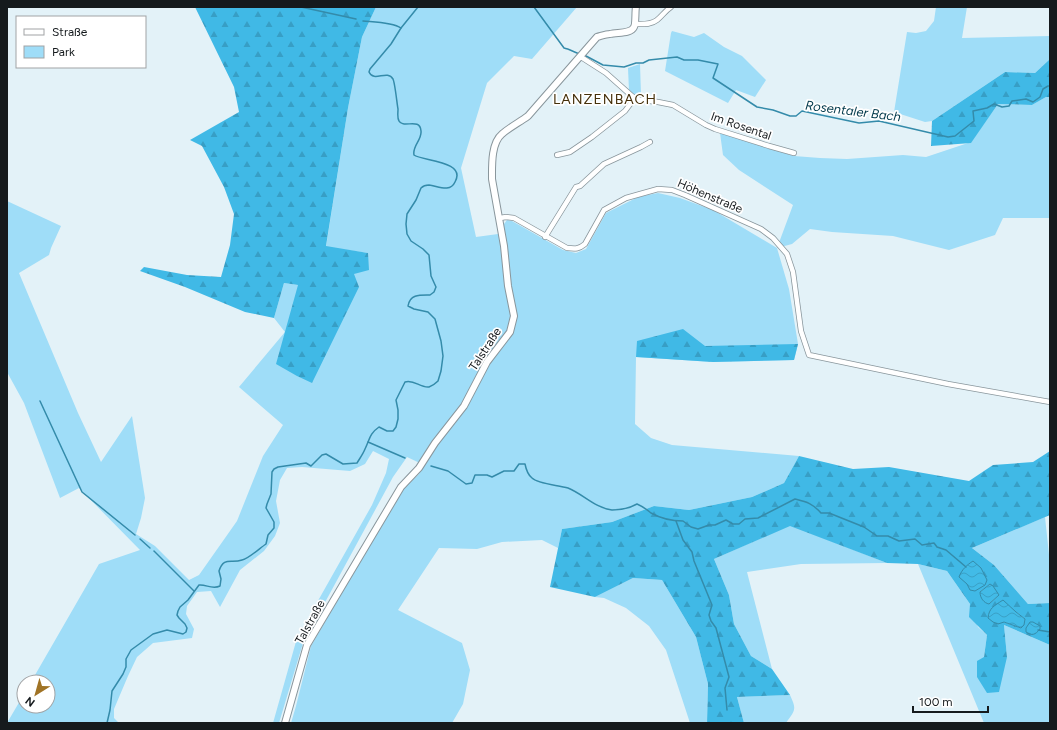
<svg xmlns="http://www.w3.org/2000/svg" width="1057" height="730" font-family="Figtree,sans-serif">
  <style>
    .green { fill: #9fddf8 }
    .forest { fill: url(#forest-firs); fill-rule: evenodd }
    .water { fill: url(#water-waves); stroke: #348baa }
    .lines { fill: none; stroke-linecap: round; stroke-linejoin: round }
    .stream { stroke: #348baa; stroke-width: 1.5 }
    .minor-casing { stroke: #89969c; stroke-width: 6 }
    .secondary-casing { stroke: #89969c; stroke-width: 8 }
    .minor { stroke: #fff; stroke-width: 4.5 }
    .secondary { stroke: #fff; stroke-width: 6 }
    .labels { text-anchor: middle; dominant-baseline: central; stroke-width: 3.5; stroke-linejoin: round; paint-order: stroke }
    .street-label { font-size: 12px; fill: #151a1d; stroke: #fff }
    .water-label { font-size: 13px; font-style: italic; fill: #01394b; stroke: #fff }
    .quarter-label { font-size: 14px; letter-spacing: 1px; fill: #45300a; stroke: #fff }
  </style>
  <defs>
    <pattern id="forest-firs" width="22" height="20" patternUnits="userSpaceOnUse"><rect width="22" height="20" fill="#40b9e6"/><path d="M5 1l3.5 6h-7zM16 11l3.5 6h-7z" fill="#379ec5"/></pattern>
    <pattern id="water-waves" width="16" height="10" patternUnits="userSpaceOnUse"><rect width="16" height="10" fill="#42bbe7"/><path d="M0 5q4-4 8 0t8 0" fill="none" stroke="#39a0c6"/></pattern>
  </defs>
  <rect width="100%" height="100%" fill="#e3f2f8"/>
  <g class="green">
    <path d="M 376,7 L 577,7 L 532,59 L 514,56 L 487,83 L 461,168 L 476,237 L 498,234 L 504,224 L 507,220 L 512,221 L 563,250 L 576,253 L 586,249 L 606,213 L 638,197 L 658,193 L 680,198 L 713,210 L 777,248 L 793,205 L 739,170 L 723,155 L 720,133 L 794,156 L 820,158 L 847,159 L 903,155 L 926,157 L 971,142 L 998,104 L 1032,105 L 1046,97 L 1050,97 L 1050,218 L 1003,218 L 995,235 L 949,250 L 893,236 L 832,232 L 810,229 L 792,244 L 777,248 L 789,289 L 798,344 L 794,360 L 713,362 L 636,357 L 635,424 L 651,438 L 672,445 L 799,456 L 784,483 L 752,497 L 689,510 L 654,506 L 612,522 L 562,529 L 558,548 L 542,540 L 502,542 L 477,549 L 439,548 L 398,610 L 462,643 L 470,670 L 463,704 L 452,723 L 291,723 L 296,706 L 311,646 L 401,491 L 419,474 L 424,465 L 407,457 L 393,477 L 303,643 L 279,723 L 273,723 L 297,638 L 372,505 L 386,473 L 389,459 L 373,451 L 365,464 L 350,471 L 302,467 L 287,468 L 280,480 L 276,501 L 280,523 L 275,536 L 264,551 L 240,570 L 220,607 L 211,591 L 197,592 L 187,606 L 186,614 L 194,629 L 192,638 L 153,643 L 137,657 L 128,676 L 114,709 L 114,718 L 119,723 L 7,723 L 24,694 L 24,706 L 48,706 L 48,682 L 31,682 L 99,564 L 140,550 L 79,488 L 60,498 L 24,403 L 7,372 L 7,201 L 61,226 L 51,248 L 49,255 L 19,273 L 78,413 L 101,462 L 132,416 L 145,498 L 141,518 L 136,534 L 155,546 L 189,580 L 199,575 L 237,521 L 263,456 L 283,425 L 239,387 L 285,332 L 274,318 L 284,283 L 298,285 L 354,274 L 368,253 L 326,247 L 348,108 L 362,37 Z"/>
    <path d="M 936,7 L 967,7 L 962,38 L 1050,36 L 1050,59 L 1035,73 L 1005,72 L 932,121 L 925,122 L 894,112 L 907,32 L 916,33 L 926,31 L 934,21 Z"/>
    <path d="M 672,31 L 694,37 L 704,33 L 724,47 L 742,56 L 766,80 L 755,97 L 736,90 L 728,103 L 665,71 L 671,33 Z"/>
    <path d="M 640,64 L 641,95 L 637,96 L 629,91 L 628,68 Z"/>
    <path d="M 1045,517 L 1050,564 L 1050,603 L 1028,604 L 994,565 L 972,548 Z"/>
    <path d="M 790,525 L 887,563 L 801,564 L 747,572 L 772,669 L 751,656 L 734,624 L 729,595 L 714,559 Z"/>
    <path d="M 918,564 L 947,571 L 970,604 L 978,627 L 987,635 L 984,657 L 1007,657 L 1004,625 L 1050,645 L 1050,723 L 984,723 Z"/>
    <path d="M 633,578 L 662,580 L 696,637 L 708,684 L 707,723 L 690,723 L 666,650 L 649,626 L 626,608 L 604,598 L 595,597 Z"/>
    <path d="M 790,695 C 797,710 795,710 786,723 L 744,723 L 737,697 Z"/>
  </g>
  <g class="forest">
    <path d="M 195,7 L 376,7 L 362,37 L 348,108 L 326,246 L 368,253 L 369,270 L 354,274 L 359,287 L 312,383 L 297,376 L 276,364 L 298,285 L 284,283 L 274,318 L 245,312 L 185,287 L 140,271 L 144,267 L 187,275 L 221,277 L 230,245 L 234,214 L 224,187 L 202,146 L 190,140 L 239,112 L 234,87 Z"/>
    <path d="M 1050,59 L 1050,97 L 1046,97 L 1032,105 L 998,104 L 971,143 L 931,146 L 932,121 L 1005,72 L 1035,73 Z"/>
    <path d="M 683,329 L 705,346 L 798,344 L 794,360 L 713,362 L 636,357 L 637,341 Z"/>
    <path d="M 1050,451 L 1050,515 L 972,548 L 994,565 L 1028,604 L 1050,603 L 1050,645 L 1004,625 L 1007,657 L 999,692 L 987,693 L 977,677 L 977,661 L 984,657 L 987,635 L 969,617 L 970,604 L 947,571 L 918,564 L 887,563 L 790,526 L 714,559 L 729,595 L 734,624 L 751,656 L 772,669 L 790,695 L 737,697 L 744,723 L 707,723 L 708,684 L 696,637 L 662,580 L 633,578 L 595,597 L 550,587 L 562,529 L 612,522 L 654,506 L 689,510 L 752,497 L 784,483 L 799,456 L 853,469 L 889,467 L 969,481 L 993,465 L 1033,462 ZM 990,584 L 999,595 L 989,604 L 980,592 ZM 1016,612 L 1025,619 L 1021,628 L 1004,622 Z"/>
  </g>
  <g class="water">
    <path d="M 973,561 L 981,568 L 987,580 L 985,585 L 975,591 L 970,590 L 967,584 L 959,577 C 962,569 967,565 973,561 Z"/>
    <path d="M 990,584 L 993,586 L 999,595 L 989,604 C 984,603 980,598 980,592 Z"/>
    <path d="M 1003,600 L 1016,612 L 1025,619 L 1024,625 L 1021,628 L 1004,622 L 998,624 L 993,622 L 988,618 C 989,608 994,606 1003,600 Z"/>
    <path d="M 1030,622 L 1033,622 L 1040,626 L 1040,629 C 1035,635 1032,636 1026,632 L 1026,628 Z"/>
  </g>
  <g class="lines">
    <g class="stream">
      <path d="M 301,7 L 356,19"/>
      <path d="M 534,7 L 564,48 C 569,49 574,52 580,54"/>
      <path d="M 363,21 C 373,22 392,22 401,28"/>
      <path d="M 586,56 L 603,65 L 624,67 L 636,63 L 643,63 L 649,60 L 677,57 L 684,60 L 698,60 L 718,64 L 713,78 L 757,107 L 773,110 L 790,116 L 796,116 L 802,111 L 859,123 L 879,121 L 948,137 L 955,136 L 974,121 L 973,111 L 987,108 L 994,104 L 1002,107 L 1009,106 L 1012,101 L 1026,99 L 1033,102 L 1040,97 L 1043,89 L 1048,86 L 1050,86"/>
      <path d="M 40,401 L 82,492 L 135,535"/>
      <path d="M 368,442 L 405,458"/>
      <path d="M 431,466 L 448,471 L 466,484 L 472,483 L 475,475 L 487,475 L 492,477 L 504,471 L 514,471 L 519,464 L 525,464 C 526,469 528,475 532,478 C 538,484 558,485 568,488 C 583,494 595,508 612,510 C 621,510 630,508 637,504 C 644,507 645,508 651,513 C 660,518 673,521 683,521 L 691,527 L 698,529 L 709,525 L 715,525 L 726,520 L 733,524 L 739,524 L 745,519 L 758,518 L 795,499 C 807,502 812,503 821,513 L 829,513 L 864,527 L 877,536 L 888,536 L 899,541 L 915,539 L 922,545 L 934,543 L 937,547 L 946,550 L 966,567"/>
      <path d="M 676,521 L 683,540 L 692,552 L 694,561 L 712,605 L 709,615 L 711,621 L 716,628 L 729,677 L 725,688 L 727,710"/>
      <path d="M 140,539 L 150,548"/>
      <path d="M 154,551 L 194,591"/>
      <path d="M 1038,630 L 1050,632"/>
      <path d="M 107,723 L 110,710 L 112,691 L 123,674 L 126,667 L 126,659 L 131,650 L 153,634 L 167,630 L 183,634 L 186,632 L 187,628 L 185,624 L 179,618 L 177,615 L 178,611 L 180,607 L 188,600 L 199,585 C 206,584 212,590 220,586 L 221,579 L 219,571 C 224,556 231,564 242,560 C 248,559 260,548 266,544 L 268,535 L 274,528 L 274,522 L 266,508 L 267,504 L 271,494 L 272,472 L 274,469 L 278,467 L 306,463 L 311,466 L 322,455 L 326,454 L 343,464 L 357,463 C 360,458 363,454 365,449 C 370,439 369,434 379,427 L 387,431 L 393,431 L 396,427 L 398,419 L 398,410 L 396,400 L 405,382 C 414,379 420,388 429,387 C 432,386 436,383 438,381 L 441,371 L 443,356 L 441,341 L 435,319 L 428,312 L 414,309 L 408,306 C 410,294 420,295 430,295 L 434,292 L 436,287 L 431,276 L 429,255 L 423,249 L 411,241 L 407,234 L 406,224 L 407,214 L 416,200 L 421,188 C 423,186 426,185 429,185 C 438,186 450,193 455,182 C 467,161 422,161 414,155 C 412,146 422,140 421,131 C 420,117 403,129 399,121 C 397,118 398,113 398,109 C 397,104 395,83 393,79 C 387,69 374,83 369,72 L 370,69 L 391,44 L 401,28 L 418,7"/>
    </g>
    <defs>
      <g id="minor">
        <path d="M 635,24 C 642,24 651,25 657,20 C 662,16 665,11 671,7"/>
        <path d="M 581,57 L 606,73 L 633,97 L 641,100 L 658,102 L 673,105 L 706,125 L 715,129 L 769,146 L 794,153"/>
        <path d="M 557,155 L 570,152 L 592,137 L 625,111 L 631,103 L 633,97"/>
        <path d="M 500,218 L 506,217 L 514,218 L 567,248 C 576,249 579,249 585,244 L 604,210 L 626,198 L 658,189 L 672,190 L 685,195 L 761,229 L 773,238 L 787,254 L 793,272 L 801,331 L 809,355 L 948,384 L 1050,402"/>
        <path d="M 545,237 L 576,187 L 580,186 L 604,164 L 641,147 L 650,142"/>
      </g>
      <path id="secondary" d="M 285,723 L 307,645 L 401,487 L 419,468 L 435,443 L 464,406 L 487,362 L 510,332 L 514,316 L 508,286 L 504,246 L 492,179 C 492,166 491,143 502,134 C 510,127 520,122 528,116 L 597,37 C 601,36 606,34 610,34 C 617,32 631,34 634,27 C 636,24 635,11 636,7"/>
    </defs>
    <use href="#minor" class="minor-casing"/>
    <use href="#secondary" class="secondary-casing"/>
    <use href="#minor" class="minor"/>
    <use href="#secondary" class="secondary"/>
  </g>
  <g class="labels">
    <g class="street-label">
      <text transform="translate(741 126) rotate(19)">Im Rosental</text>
      <text transform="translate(710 196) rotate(23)">Höhenstraße</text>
      <text transform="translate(485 349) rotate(-57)">Talstraße</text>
      <text transform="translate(310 622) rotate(-61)">Talstraße</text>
    </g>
    <g class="water-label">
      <text transform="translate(853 111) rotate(7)">Rosentaler Bach</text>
    </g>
    <g class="quarter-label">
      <text x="605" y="99">LANZENBACH</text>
    </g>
  </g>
  <rect width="1057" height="730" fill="none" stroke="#151a1d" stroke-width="16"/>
  <rect x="16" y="16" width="130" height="52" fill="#ffffff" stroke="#a1a3a5"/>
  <rect x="24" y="29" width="20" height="6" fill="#ffffff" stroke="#a1a3a5"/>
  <text x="52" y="36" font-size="12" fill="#151a1d">Straße</text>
  <rect x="24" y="46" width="20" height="12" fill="#9fddf8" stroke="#a1a3a5"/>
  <text x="52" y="56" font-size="12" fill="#151a1d">Park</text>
  <g transform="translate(36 694) rotate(217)"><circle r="19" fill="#ffffff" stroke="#a1a3a5"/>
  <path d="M0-3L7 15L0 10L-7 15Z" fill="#a07325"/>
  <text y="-6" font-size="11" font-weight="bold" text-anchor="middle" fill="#151a1d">N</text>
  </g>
  <path d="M913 706v6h75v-6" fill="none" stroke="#151a1d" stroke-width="2"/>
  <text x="919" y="706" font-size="12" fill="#151a1d" stroke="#ffffff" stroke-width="3" paint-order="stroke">100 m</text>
</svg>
